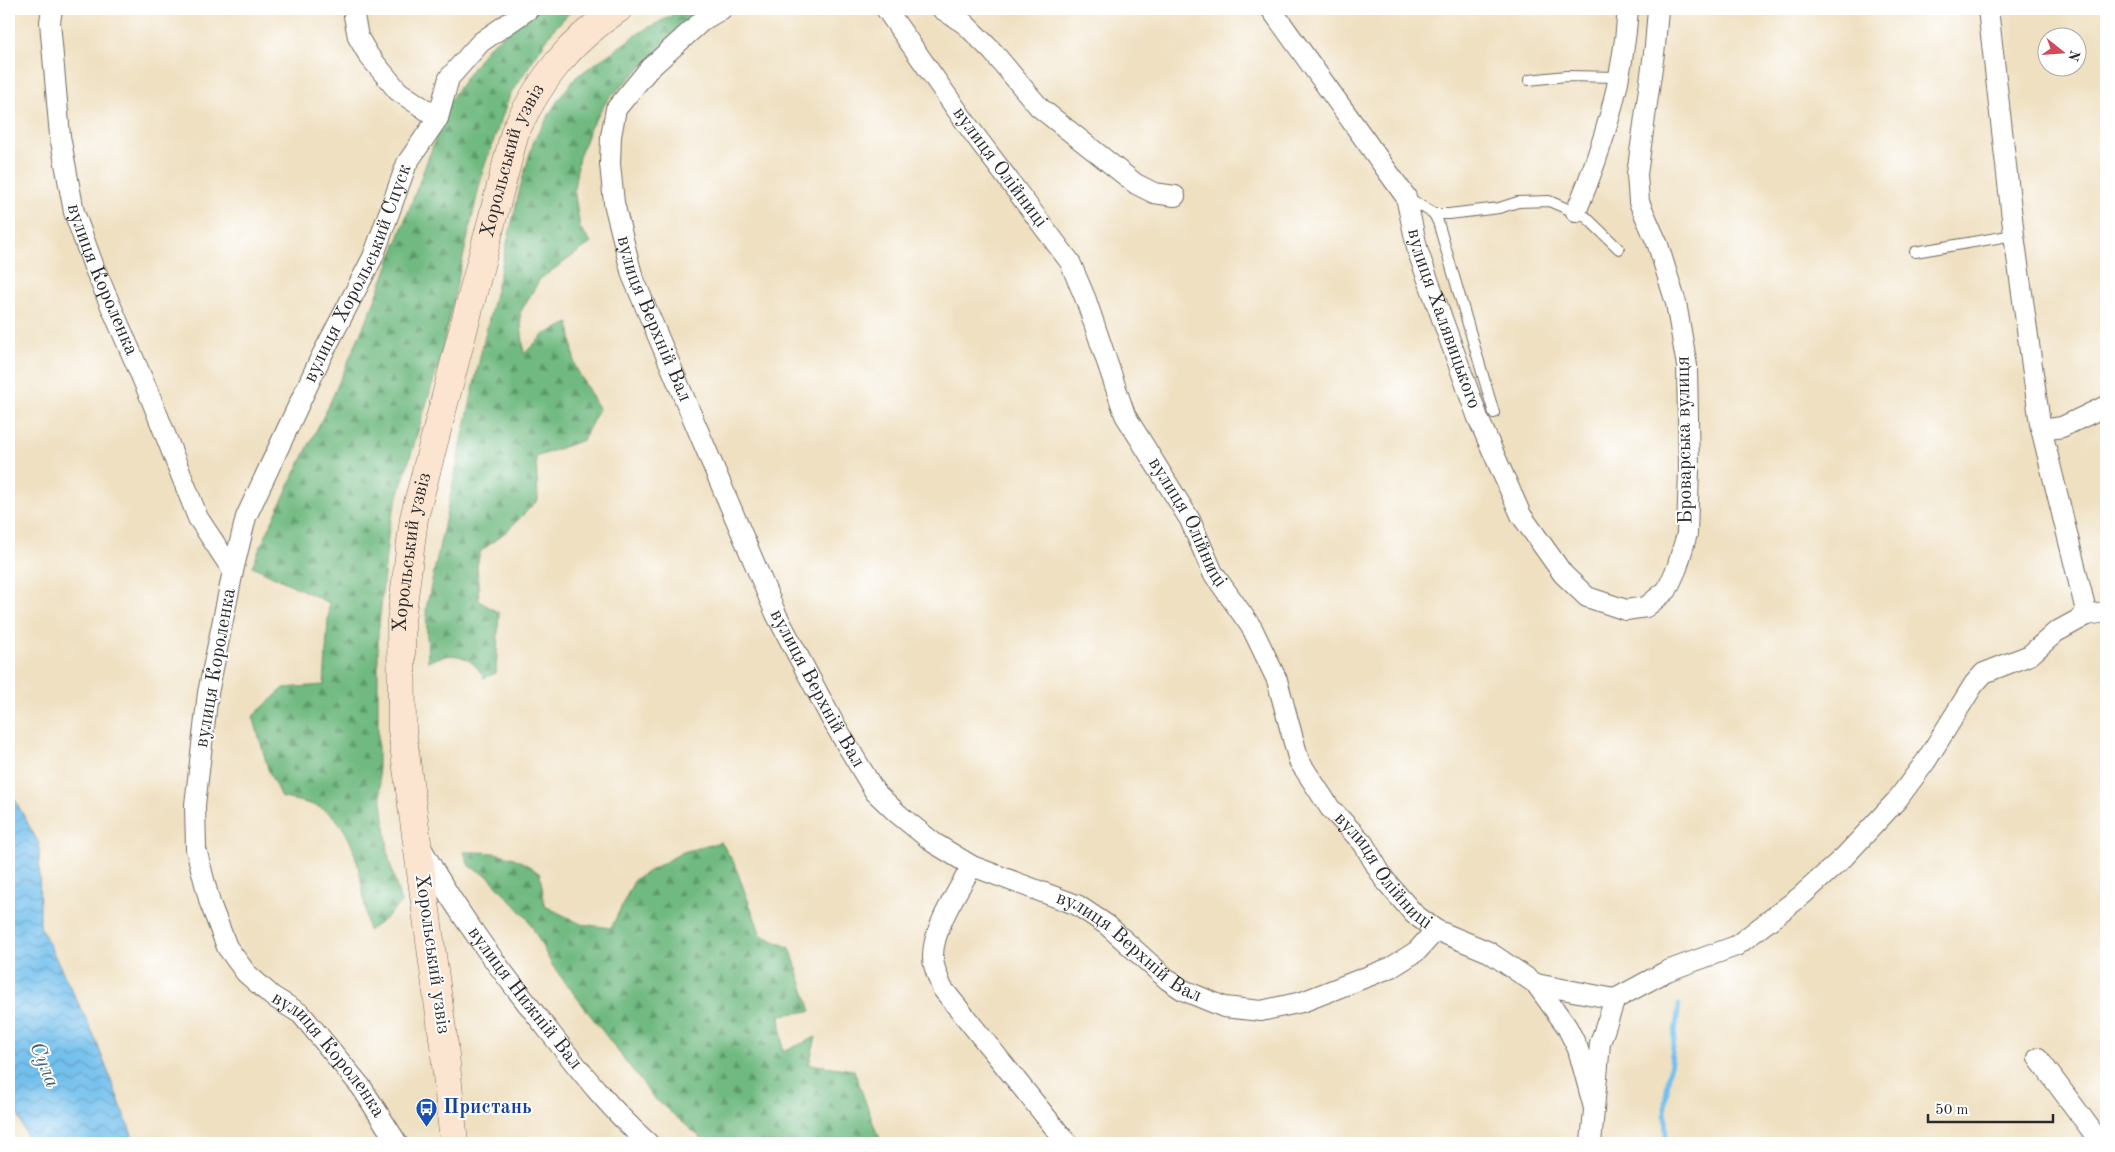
<svg xmlns="http://www.w3.org/2000/svg" width="2115" height="1152" font-family="'Old Standard TT',serif">
  <style>
    .forest { fill: url(#forest-firs); stroke: #4e7256 }
    .water { fill: url(#water-waves); stroke: #4f768c }
    .lines { fill: none; stroke-linecap: round; stroke-linejoin: round }
    .stream { stroke: #73c0ed; stroke-width: 5 }
    .service-casing { stroke: #706a60; stroke-width: 12 }
    .minor-casing { stroke: #706a60; stroke-width: 22 }
    .secondary-casing { stroke: #706a60; stroke-width: 29 }
    .service { stroke: #fff; stroke-width: 10 }
    .minor { stroke: #fff; stroke-width: 20 }
    .secondary { stroke: #fce5d0; stroke-width: 28 }
    .labels { text-anchor: middle; dominant-baseline: central; stroke-width: 4; stroke-linejoin: round; paint-order: stroke }
    .street-label { font-size: 20px; fill: #2b2b2b; stroke: #fff }
    .transit-label { font-size: 20px; font-weight: bold; fill: #164399; stroke: #fff; text-anchor: start }
    .water-label { font-size: 21px; font-style: italic; fill: #445f6f; stroke: #fff }
  </style>
  <defs>
    <pattern id="forest-firs" width="22" height="20" patternUnits="userSpaceOnUse" patternTransform="scale(1.25)"><rect width="22" height="20" fill="#70b980"/><path d="M5 1l3.5 6h-7zM16 11l3.5 6h-7z" fill="#5c9769"/></pattern>
    <pattern id="water-waves" width="16" height="10" patternUnits="userSpaceOnUse" patternTransform="scale(1.25)"><rect width="16" height="10" fill="#73c0ed"/><path d="M0 5q4-4 8 0t8 0" fill="none" stroke="#5f9cc0"/></pattern>
  </defs>
  <rect width="100%" height="100%" fill="#fff"/>
  <filter id="ink" filterUnits="userSpaceOnUse"><feTurbulence type="fractalNoise" baseFrequency=".02" numOctaves="2"/><feDisplacementMap in="SourceGraphic" scale="10" xChannelSelector="R" yChannelSelector="G"/><feConvolveMatrix kernelMatrix="1 2 1 2 8 2 1 2 1" color-interpolation-filters="sRGB"/></filter>
  <filter id="wash" filterUnits="userSpaceOnUse"><feTurbulence type="fractalNoise" baseFrequency=".0096" numOctaves="4" result="noise"/><feDisplacementMap in="SourceGraphic" scale="20" xChannelSelector="R" yChannelSelector="G"/><feGaussianBlur stdDeviation="1.12" result="paint"/><feColorMatrix in="noise" values="0 0 0 0 0 0 0 0 0 0 0 0 0 0 0 0 0 1.4 0 .05"/><feComposite in="paint" operator="in"/></filter>
  <g filter="url(#wash)">
    <rect width="100%" height="100%" fill="#efe0c1"/>
    <g class="forest">
      <path d="M 539,9 L 573,9 L 553,30 L 510,95 L 483,170 L 439,363 L 389,526 L 378,635 L 378,768 L 389,859 L 401,903 L 386,918 L 368,931 C 363,894 360,831 325,810 C 313,803 295,801 281,797 L 269,772 L 253,716 L 284,688 L 324,685 L 329,603 L 252,566 L 289,485 L 328,407 L 374,303 L 450,100 L 488,47 Z"/>
      <path d="M 684,9 L 695,9 L 694,17 L 609,98 L 590,128 L 579,157 L 574,189 L 580,228 L 591,243 L 540,279 L 520,313 L 524,354 L 543,335 L 569,323 L 575,366 L 599,409 L 583,440 L 536,457 L 538,500 L 508,530 L 480,552 L 477,566 L 479,601 L 499,613 L 496,673 L 484,678 C 471,654 452,650 428,662 L 426,609 L 480,357 L 521,184 L 534,140 L 558,100 L 576,77 L 642,31 Z"/>
      <path d="M 721,842 L 734,863 L 761,935 L 790,948 L 811,1011 L 780,1015 L 783,1052 L 816,1037 L 809,1064 L 854,1070 L 876,1131 L 883,1143 L 707,1143 L 653,1097 L 552,965 L 528,919 L 488,876 L 469,866 L 464,852 C 498,852 513,853 540,874 L 545,906 L 581,924 L 611,928 L 635,879 L 683,852 Z"/>
    </g>
    <g class="water">
      <path d="M 9,9 L 16,9 L 9,100 Z"/>
      <path d="M 9,789 L 39,844 L 40,926 L 93,1033 L 135,1143 L 29,1143 L 9,1091 Z"/>
    </g>
    <g class="lines">
      <path class="stream" d="M 1666,1143 L 1665,1103 L 1679,1005"/>
    </g>
  </g>
  <g filter="url(#ink)">
    <g class="lines">
      <defs>
        <g id="service">
          <path d="M 1529,80 L 1566,76 L 1619,77"/>
          <path d="M 1407,197 L 1434,214 L 1449,214 L 1499,208 L 1518,202 L 1549,201 L 1586,217 L 1619,249"/>
          <path d="M 1434,214 L 1438,222 L 1494,413"/>
          <path d="M 1915,252 L 2014,235"/>
        </g>
        <g id="minor">
          <path id="s1" d="M 52,9 L 50,22 L 60,136 L 74,212 L 94,267 L 152,401 L 198,518 L 233,571 L 208,693 L 195,805 L 196,849 L 210,903 L 227,947 L 246,973 L 272,996 L 301,1014 L 362,1088 L 397,1143"/>
          <path d="M 355,9 L 354,16 L 358,37 L 369,56 L 398,91 L 438,118"/>
          <path id="s2" d="M 722,9 L 703,20 L 649,69 L 616,109 L 611,136 L 610,164 L 614,203 L 632,275 L 776,614 L 832,720 L 875,792 L 898,814 L 934,843 L 972,866 L 1077,905 L 1107,925 L 1168,980 L 1183,990 L 1224,1007 L 1261,1011 L 1302,1002 L 1392,967 L 1417,951 L 1436,930"/>
          <path id="s3" d="M 886,9 L 971,130 L 1070,262 L 1086,300 L 1125,415 L 1190,520 L 1213,573 L 1252,628 L 1277,680 L 1299,761 L 1330,808 L 1363,843 L 1384,879 L 1414,914 L 1436,930 L 1489,952 L 1536,984 L 1567,1027 L 1578,1049 L 1594,1108"/>
          <path d="M 942,9 L 965,24 L 993,52 L 1039,107 L 1136,184 L 1154,193 L 1175,196"/>
          <path id="s4" d="M 1271,9 L 1406,197 L 1418,252 L 1478,418 L 1521,515 L 1563,574 L 1587,597 L 1626,610 L 1646,607 L 1667,590 L 1677,568 L 1687,534 L 1689,469 L 1687,366 L 1676,303 L 1658,245 L 1639,202 L 1637,174 L 1655,46 L 1658,9"/>
          <path d="M 1988,9 L 2014,235 L 2040,424 L 2087,615"/>
          <path d="M 1576,212 C 1604,145 1623,82 1628,9"/>
          <path d="M 2042,430 L 2062,427 L 2106,406"/>
          <path id="s5" d="M 233,571 L 246,517 L 321,357 L 373,257 L 407,163 L 438,118 L 449,78 L 481,42 L 529,9"/>
          <path id="s6" d="M 423,851 C 459,917 505,976 552,1035 C 582,1073 612,1111 648,1143"/>
          <path d="M 972,866 C 958,891 932,929 933,958 C 933,967 939,979 942,988 L 1067,1143"/>
          <path d="M 1536,984 L 1615,999 L 1667,971 L 1736,946 L 1801,896 L 1844,857 L 1897,800 L 1926,761 L 1974,684 L 1984,673 L 2030,655 L 2056,632 L 2087,615 L 2106,612"/>
          <path d="M 2038,1058 L 2101,1143"/>
          <path d="M 1591,1143 L 1600,1043 L 1615,999"/>
        </g>
        <g id="secondary">
          <path id="s7" d="M 454,1143 L 444,1045 L 402,730 L 401,621 L 414,518 L 515,132 C 540,79 569,42 618,9"/>
        </g>
      </defs>
      <use href="#service" class="service-casing"/>
      <use href="#minor" class="minor-casing"/>
      <use href="#secondary" class="secondary-casing"/>
      <use href="#service" class="service"/>
      <use href="#minor" class="minor"/>
      <use href="#secondary" class="secondary"/>
    </g>
  </g>
  <defs>
    <symbol id="bus-pin" viewBox="-11 -11 22 30"><path d="M0 17L-7.5 6A9.5 9.5 0 1 1 7.5 6Z" fill="#1a4fb4" stroke="#fff"/><path d="M-5-6H5V4H4V6H2V4H-2V6H-4V4H-5ZM-3.5-4V0h7V-4ZM-3.5 1.2v1.5H-2V1.2ZM2 1.2v1.5H3.5V1.2Z" fill="#fff"/></symbol>
  </defs>
  <g fill-rule="evenodd">
    <use href="#bus-pin" x="414" y="1096" width="25" height="34"/>
  </g>
  <g class="labels">
    <g class="street-label">
      <text stroke="none"><textPath href="#s7" startOffset="1000">Хорольський узвіз</textPath></text>
      <text stroke="none"><textPath href="#s3" startOffset="195">вулиця Олійниці</textPath></text>
      <text stroke="none"><textPath href="#s5" startOffset="324">вулиця Хорольський Спуск</textPath></text>
      <text stroke="none"><textPath href="#s1" startOffset="278">вулиця Короленка</textPath></text>
      <text stroke="none"><textPath href="#s2" startOffset="364">вулиця Верхній Вал</textPath></text>
      <text stroke="none"><textPath href="#s4" startOffset="359">вулиця Халявицького</textPath></text>
      <text transform="translate(1685 440) rotate(-91)">Броварська вулиця</text>
      <text stroke="none"><textPath href="#s3" startOffset="600">вулиця Олійниці</textPath></text>
      <text stroke="none"><textPath href="#s7" startOffset="595">Хорольський узвіз</textPath></text>
      <text transform="translate(216 668) rotate(-80)">вулиця Короленка</text>
      <text stroke="none"><textPath href="#s2" startOffset="769">вулиця Верхній Вал</textPath></text>
      <text stroke="none"><textPath href="#s3" startOffset="1005">вулиця Олійниці</textPath></text>
      <text stroke="none"><textPath href="#s2" startOffset="1189">вулиця Верхній Вал</textPath></text>
      <text transform="translate(432 954) rotate(82)">Хорольський узвіз</text>
      <text stroke="none"><textPath href="#s6" startOffset="179">вулиця Нижній Вал</textPath></text>
      <text stroke="none"><textPath href="#s1" startOffset="1132">вулиця Короленка</textPath></text>
    </g>
    <g class="transit-label">
      <text x="443" y="1108">Пристань</text>
    </g>
    <g class="water-label">
      <text transform="translate(44 1065) rotate(68)">Сула</text>
    </g>
  </g>
  <rect width="2115" height="1152" fill="none" stroke="#fff" stroke-width="30"/>
  <g transform="translate(2062 52) rotate(107)"><circle r="24" fill="#ffffff" stroke="#aaaaaa"/>
  <path d="M0-4L9 19L0 12L-9 19Z" fill="#d1495b"/>
  <text y="-8" font-size="14" font-weight="bold" text-anchor="middle" fill="#2b2b2b">N</text>
  </g>
  <path d="M1928 1114v8h125v-8" fill="none" stroke="#2b2b2b" stroke-width="2.5"/>
  <text x="1935" y="1114" font-size="15" fill="#2b2b2b" stroke="#ffffff" stroke-width="4" paint-order="stroke">50 m</text>
</svg>
